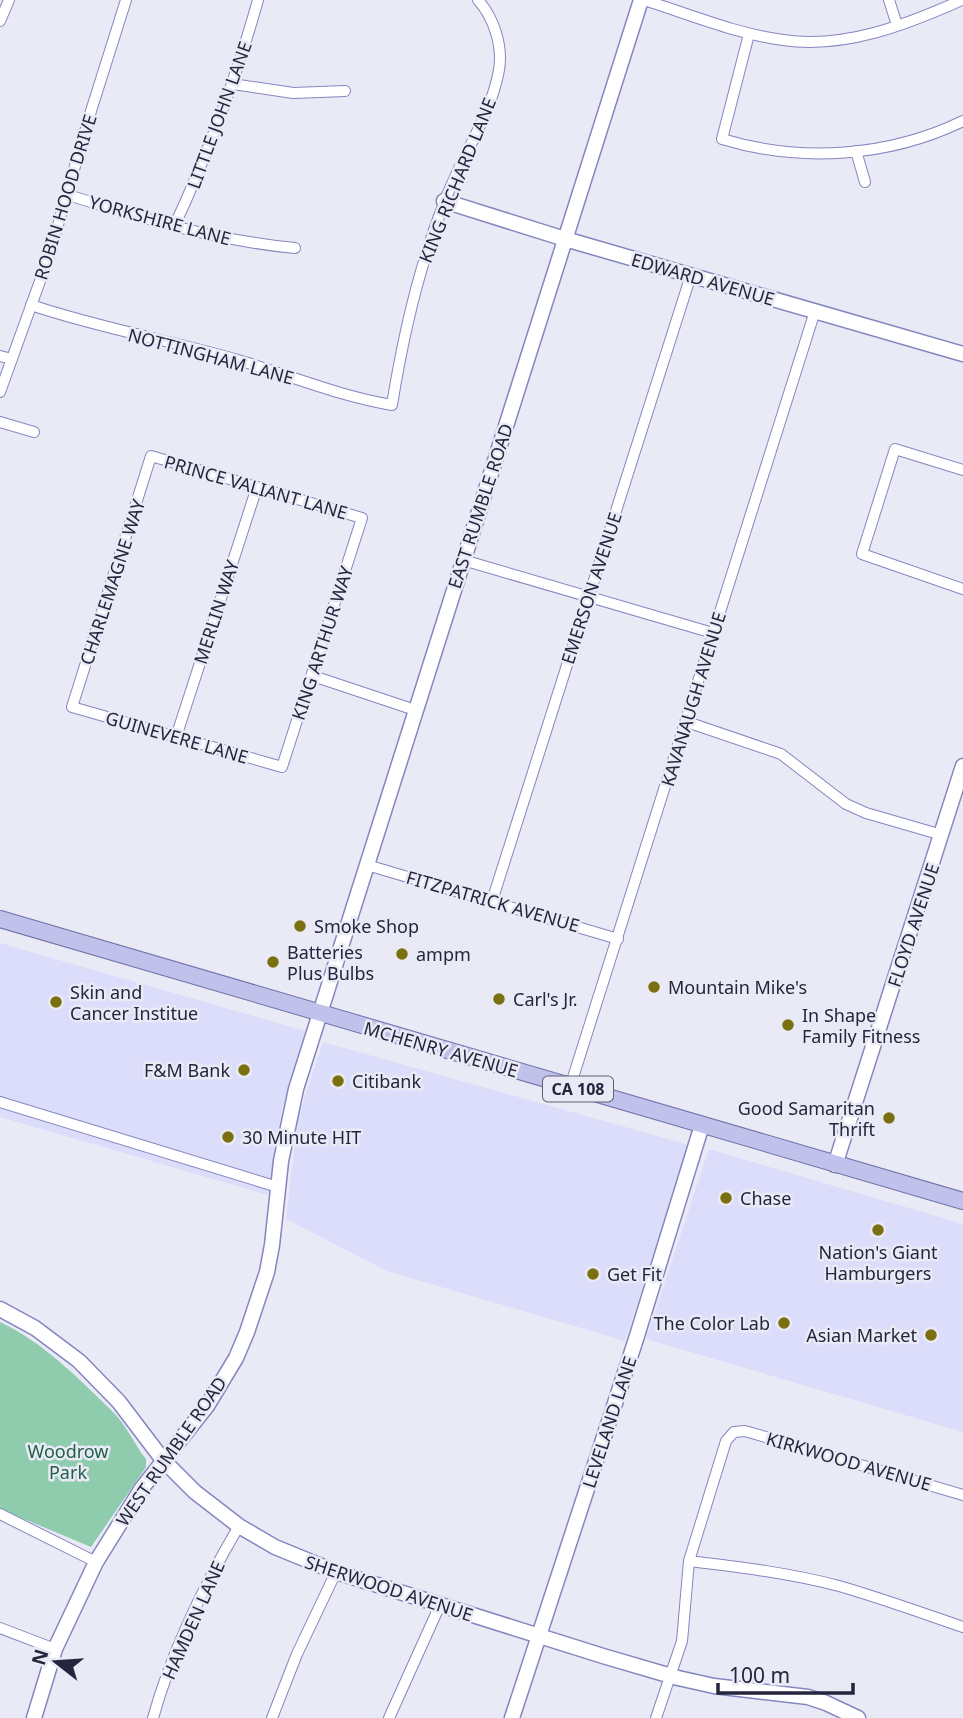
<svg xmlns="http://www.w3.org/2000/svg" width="963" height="1718" font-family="'Noto Sans',sans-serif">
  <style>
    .built { fill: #dbddfa }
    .green { fill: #8fcbad }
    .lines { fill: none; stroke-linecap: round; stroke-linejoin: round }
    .street-casing { stroke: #8486c0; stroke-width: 12 }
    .secondary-casing { stroke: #8486c0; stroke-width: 17 }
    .primary-casing { stroke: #7071a7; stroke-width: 18 }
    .street { stroke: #fff; stroke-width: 10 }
    .secondary { stroke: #fff; stroke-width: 14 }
    .primary { stroke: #c1c2ec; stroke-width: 16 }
    .poi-dot { fill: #7b700f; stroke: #e9eaf6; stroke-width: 2.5 }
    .labels { text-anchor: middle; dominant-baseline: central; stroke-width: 5; stroke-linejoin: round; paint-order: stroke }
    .shield { fill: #e9eaf6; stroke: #606074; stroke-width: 2 }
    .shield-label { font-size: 16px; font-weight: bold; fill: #25253d }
    .street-label { font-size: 18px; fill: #25253d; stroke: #e9eaf6 }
    .poi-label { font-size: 18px; fill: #25253d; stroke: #e9eaf6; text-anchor: start }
    .park-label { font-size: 18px; fill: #1f6246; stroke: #e9eaf6 }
  </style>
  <rect width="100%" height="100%" fill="#e9eaf6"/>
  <g class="built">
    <path d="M 0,943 L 305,1031 L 282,1110 L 268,1195 L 0,1117 Z"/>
    <path d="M 323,1042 L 689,1145 L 625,1341 L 387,1271 L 286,1219 L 298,1118 Z"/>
    <path d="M 709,1149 L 963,1224 L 963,1432 L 646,1339 Z"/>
  </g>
  <path class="green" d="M 0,1322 C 43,1342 78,1378 111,1410 C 126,1424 134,1444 146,1459 L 146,1467 L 91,1547 L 0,1509 Z"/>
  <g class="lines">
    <defs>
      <g id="street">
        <path d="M 644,0 C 689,14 736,34 783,40 C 845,49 906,25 962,0"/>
        <path d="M 889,0 L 897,25"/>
        <path d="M 0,21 L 9,0"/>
        <path d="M 749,34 L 722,139 C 801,163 889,157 963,121"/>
        <path d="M 233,84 L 293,93 L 345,91"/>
        <path d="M 856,151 L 865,182"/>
        <path d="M 68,195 C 146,219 212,240 295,248"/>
        <path d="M 174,227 C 208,153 236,79 258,0"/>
        <path d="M 31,305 C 99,328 169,340 238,360 C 289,375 338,396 392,405 C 403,336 418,269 444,203 C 460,159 491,116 499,70 C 503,46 494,18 478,0"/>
        <path d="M 0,356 L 12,359"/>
        <path d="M 0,392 L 49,256 L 91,111 L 126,0"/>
        <path d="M 0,422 L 34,432"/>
        <path d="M 151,456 L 362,518 L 282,767 L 72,707 Z"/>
        <path d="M 963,470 L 895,449 L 862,554 L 963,589"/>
        <path d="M 463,560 L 713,633"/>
        <path d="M 313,676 L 415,710"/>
        <path d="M 687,722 L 781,754 L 846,804 L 866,813 L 942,835"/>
        <path d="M 176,737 L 257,487"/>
        <path d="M 367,865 L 618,939"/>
        <path d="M 492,901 L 691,275"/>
        <path d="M 570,1087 L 815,311"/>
        <path d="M 0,1102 L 278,1187"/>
        <path d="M 0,1514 L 96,1562"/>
        <path d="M 689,1561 C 739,1567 790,1573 839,1586 C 881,1598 922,1613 963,1627"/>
        <path d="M 0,1628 L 55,1649"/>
        <path d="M 153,1718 C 172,1650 203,1587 239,1526"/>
        <path d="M 272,1718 L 297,1654 L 336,1572"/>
        <path d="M 389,1718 L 440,1605"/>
        <path d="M 656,1718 L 682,1641 L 689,1561 L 726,1441 L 734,1432 L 745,1431 L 963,1495"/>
      </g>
      <g id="secondary">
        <path d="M 444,201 L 565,239 L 963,354"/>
        <path d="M 835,1165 L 963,766"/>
        <path d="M 0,1309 L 35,1328 L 79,1361 L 119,1402 L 163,1460 L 195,1492 L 239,1526 L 275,1547 L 336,1572 L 603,1656 L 678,1678 L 714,1686 L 808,1697 L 826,1703 L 858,1718"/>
        <path d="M 34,1718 L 55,1649 L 96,1562 L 142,1488 L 207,1406 L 236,1358 L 247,1332 L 267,1272 L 272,1245 L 281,1161 L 296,1089 L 641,0"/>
        <path d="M 512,1718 L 636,1339 L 702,1125"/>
      </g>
      <path id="primary" d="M 0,919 L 963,1201"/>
    </defs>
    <use href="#street" class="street-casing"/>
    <use href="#secondary" class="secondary-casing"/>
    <use href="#primary" class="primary-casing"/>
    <use href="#street" class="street"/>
    <use href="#secondary" class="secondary"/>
    <use href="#primary" class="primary"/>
  </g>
  <g class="poi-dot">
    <circle cx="300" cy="926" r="7"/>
    <circle cx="402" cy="954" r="7"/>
    <circle cx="273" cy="962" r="7"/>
    <circle cx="654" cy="987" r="7"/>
    <circle cx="499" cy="999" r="7"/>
    <circle cx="56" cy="1002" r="7"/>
    <circle cx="788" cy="1025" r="7"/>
    <circle cx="244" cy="1070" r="7"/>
    <circle cx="338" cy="1081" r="7"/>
    <circle cx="889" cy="1118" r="7"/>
    <circle cx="228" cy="1137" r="7"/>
    <circle cx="726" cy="1198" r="7"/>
    <circle cx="878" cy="1230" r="7"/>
    <circle cx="593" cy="1274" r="7"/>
    <circle cx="784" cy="1323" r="7"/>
    <circle cx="931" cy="1335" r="7"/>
  </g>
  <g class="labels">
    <rect class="shield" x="543" y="1076.5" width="70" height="25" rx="5"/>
    <g class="shield-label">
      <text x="578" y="1089">CA 108</text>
    </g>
    <g class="street-label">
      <text transform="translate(219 115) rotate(-70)">LITTLE JOHN LANE</text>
      <text transform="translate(457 180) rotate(-68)">KING RICHARD LANE</text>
      <text transform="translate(65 197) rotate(-73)">ROBIN HOOD DRIVE</text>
      <text transform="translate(160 220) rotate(15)">YORKSHIRE LANE</text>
      <text transform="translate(703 279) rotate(16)">EDWARD AVENUE</text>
      <text transform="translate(211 356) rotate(15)">NOTTINGHAM LANE</text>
      <text transform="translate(256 487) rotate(16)">PRINCE VALIANT LANE</text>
      <text transform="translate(480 506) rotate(-72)">EAST RUMBLE ROAD</text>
      <text transform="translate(112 582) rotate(-72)">CHARLEMAGNE WAY</text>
      <text transform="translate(591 588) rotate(-72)">EMERSON AVENUE</text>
      <text transform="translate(216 612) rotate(-72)">MERLIN WAY</text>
      <text transform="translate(322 643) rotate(-72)">KING ARTHUR WAY</text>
      <text transform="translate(693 699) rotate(-73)">KAVANAUGH AVENUE</text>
      <text transform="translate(177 737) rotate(16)">GUINEVERE LANE</text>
      <text transform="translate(493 901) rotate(16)">FITZPATRICK AVENUE</text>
      <text transform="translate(913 925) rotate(-72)">FLOYD AVENUE</text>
      <text transform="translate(441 1049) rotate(16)">MCHENRY AVENUE</text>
      <text transform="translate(609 1422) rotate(-72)">LEVELAND LANE</text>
      <text transform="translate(171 1451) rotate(-55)">WEST RUMBLE ROAD</text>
      <text transform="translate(849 1461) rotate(16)">KIRKWOOD AVENUE</text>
      <text transform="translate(389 1588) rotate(18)">SHERWOOD AVENUE</text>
      <text transform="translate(193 1620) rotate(-66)">HAMDEN LANE</text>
    </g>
    <g class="poi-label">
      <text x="314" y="926">Smoke Shop</text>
      <text x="287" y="952">Batteries<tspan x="287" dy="21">Plus Bulbs</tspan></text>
      <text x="416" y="954">ampm</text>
      <text x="668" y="987">Mountain Mike's</text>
      <text x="70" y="992">Skin and<tspan x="70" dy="21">Cancer Institue</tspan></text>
      <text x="513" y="999">Carl's Jr.</text>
      <text x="802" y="1015">In Shape<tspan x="802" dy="21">Family Fitness</tspan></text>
      <text x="230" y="1070" text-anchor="end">F&amp;M Bank</text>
      <text x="352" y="1081">Citibank</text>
      <text x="875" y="1108" text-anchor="end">Good Samaritan<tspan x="875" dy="21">Thrift</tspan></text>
      <text x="242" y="1137">30 Minute HIT</text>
      <text x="740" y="1198">Chase</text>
      <text x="878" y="1252" text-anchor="middle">Nation's Giant<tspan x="878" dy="21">Hamburgers</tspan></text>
      <text x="607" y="1274">Get Fit</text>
      <text x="770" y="1323" text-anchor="end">The Color Lab</text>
      <text x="917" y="1335" text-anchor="end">Asian Market</text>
    </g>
    <g class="park-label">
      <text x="68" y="1451">Woodrow<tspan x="68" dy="21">Park</tspan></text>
    </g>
  </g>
  <g transform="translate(56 1662) rotate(287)" stroke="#e9eaf6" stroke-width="5" paint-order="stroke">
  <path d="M0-5L12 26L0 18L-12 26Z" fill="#25253d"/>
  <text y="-10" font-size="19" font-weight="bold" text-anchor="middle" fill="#25253d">N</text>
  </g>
  <path d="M718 1683v10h135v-10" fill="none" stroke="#25253d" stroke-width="3.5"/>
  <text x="729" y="1683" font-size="21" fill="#25253d" stroke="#e9eaf6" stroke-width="5" paint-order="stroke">100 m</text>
</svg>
